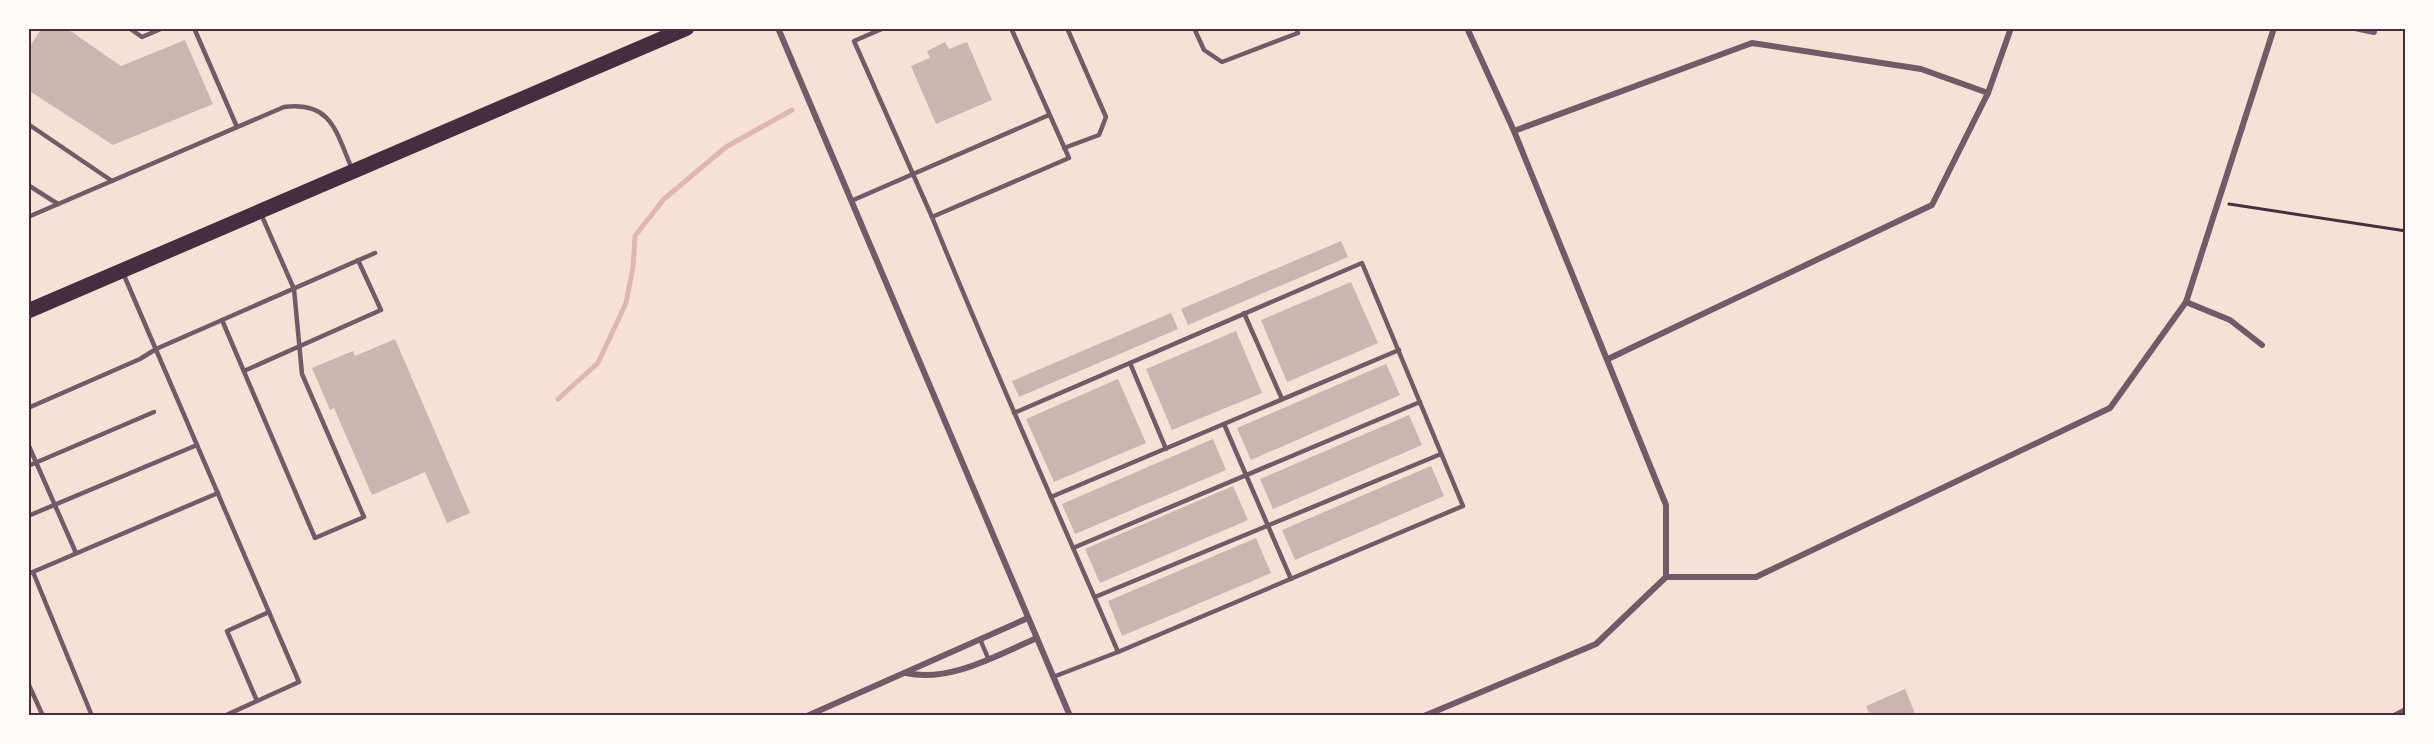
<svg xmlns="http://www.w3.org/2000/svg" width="2434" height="744" font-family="Commissioner,sans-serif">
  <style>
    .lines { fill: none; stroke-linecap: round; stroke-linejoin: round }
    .stream { stroke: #dcb8b0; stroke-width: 5 }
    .building { fill: #ccb4b1 }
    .path { stroke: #4a2c40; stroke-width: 3 }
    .service { stroke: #755966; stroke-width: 4.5 }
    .minor { stroke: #755966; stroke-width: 6 }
    .primary { stroke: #4a2c40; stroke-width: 15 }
    .neatline { fill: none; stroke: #4a2c40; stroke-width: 2 }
  </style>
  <rect width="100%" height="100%" fill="#f7e1d7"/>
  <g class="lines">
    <path class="stream" d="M 558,399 L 598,363 L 626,303 L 633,267 L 635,236 L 664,199 L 726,147 L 792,110"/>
  </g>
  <g class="building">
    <path d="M 42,28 L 66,28 L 121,66 L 185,40 L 213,104 L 113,145 L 28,90 L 28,49 Z"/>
    <path d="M 945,42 L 949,49 L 967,42 L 992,100 L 936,124 L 911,66 L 930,58 L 927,51 Z"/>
    <path d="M 1341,241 L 1348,257 L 1188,325 L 1181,309 Z"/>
    <path d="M 1351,282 L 1378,343 L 1287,382 L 1261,320 Z"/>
    <path d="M 1171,313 L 1178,329 L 1019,397 L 1012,381 Z"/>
    <path d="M 1236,331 L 1262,393 L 1172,430 L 1146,369 Z"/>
    <path d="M 395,339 L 470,513 L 447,523 L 425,472 L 372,495 L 334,408 L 330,410 L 312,368 L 353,351 L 355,356 Z"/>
    <path d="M 1386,364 L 1400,395 L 1251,460 L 1237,428 Z"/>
    <path d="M 1118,379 L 1146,443 L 1054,482 L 1026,419 Z"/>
    <path d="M 1409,415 L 1422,445 L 1273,509 L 1260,479 Z"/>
    <path d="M 1213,439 L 1226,470 L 1075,534 L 1062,504 Z"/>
    <path d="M 1431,466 L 1444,496 L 1295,560 L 1282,530 Z"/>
    <path d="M 1233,486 L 1248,520 L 1100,583 L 1085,549 Z"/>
    <path d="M 1256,538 L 1271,573 L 1122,636 L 1108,601 Z"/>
    <path d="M 1905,689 L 1916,716 L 1870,716 L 1866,706 Z"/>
  </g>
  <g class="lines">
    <path class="path" d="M 2229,204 L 2406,231"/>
    <g class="service">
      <path d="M 129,28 L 142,37 L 163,28"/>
      <path d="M 194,28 L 237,127"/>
      <path d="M 884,28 L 854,41 L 932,217"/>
      <path d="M 1011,28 L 1069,158 L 932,217 C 991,363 1056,507 1118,652 L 1463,506 L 1362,263 L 1014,413"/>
      <path d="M 1194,28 L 1204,50 L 1222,62 L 1298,33 L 1296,28"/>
      <path d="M 28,124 L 112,181"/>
      <path d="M 1064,148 L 1099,135 L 1106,117 L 1067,28"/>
      <path d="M 28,185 L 58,204"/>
      <path d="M 851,201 L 1049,115"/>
      <path d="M 28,217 L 284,107 C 332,101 336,132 352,169"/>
      <path d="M 123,273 L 299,682 L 224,716"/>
      <path d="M 1244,313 L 1282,399"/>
      <path d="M 222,320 L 315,538 L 364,517 L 302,374 L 294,289 L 261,214"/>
      <path d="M 1130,363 L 1166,449"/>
      <path d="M 244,371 L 381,310 L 358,260"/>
      <path d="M 28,408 L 140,359 L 156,349 L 375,253"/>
      <path d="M 1224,424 L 1291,579"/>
      <path d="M 28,444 L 76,553"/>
      <path d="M 28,466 L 154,412"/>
      <path d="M 1051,497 L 1399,350"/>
      <path d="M 28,516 L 197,445"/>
      <path d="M 1073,548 L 1420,402"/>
      <path d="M 33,572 L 92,716"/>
      <path d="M 28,574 L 218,493"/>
      <path d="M 1095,597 L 1441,454"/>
      <path d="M 980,639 L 988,658"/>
      <path d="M 1053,677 L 1118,652"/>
      <path d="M 28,683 L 43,716"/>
      <path d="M 257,701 L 227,631 L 269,612"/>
    </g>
    <g class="minor">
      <path d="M 778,28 L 1070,716"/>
      <path d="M 1467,28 L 1514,131 L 1666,505 L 1666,577"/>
      <path d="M 2355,28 L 2374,32"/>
      <path d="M 1514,131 L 1752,43 L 1921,69 L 1988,93"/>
      <path d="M 2186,302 L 2230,320 L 2262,345"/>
      <path d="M 1608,359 L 1932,205 L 1988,93 L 2011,28"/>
      <path d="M 906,673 C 950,683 997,655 1037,638"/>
      <path d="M 807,716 L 1028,618"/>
      <path d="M 1424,716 L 1596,644 L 1666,577 L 1756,577 L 2110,408 L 2186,302 L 2274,28"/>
      <path d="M 2394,716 L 2406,710"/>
    </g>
    <path class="primary" d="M 28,311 L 687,28"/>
  </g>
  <rect width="2434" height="744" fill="none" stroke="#fffaf5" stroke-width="60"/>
  <rect x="30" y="30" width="2374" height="684" class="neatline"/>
</svg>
